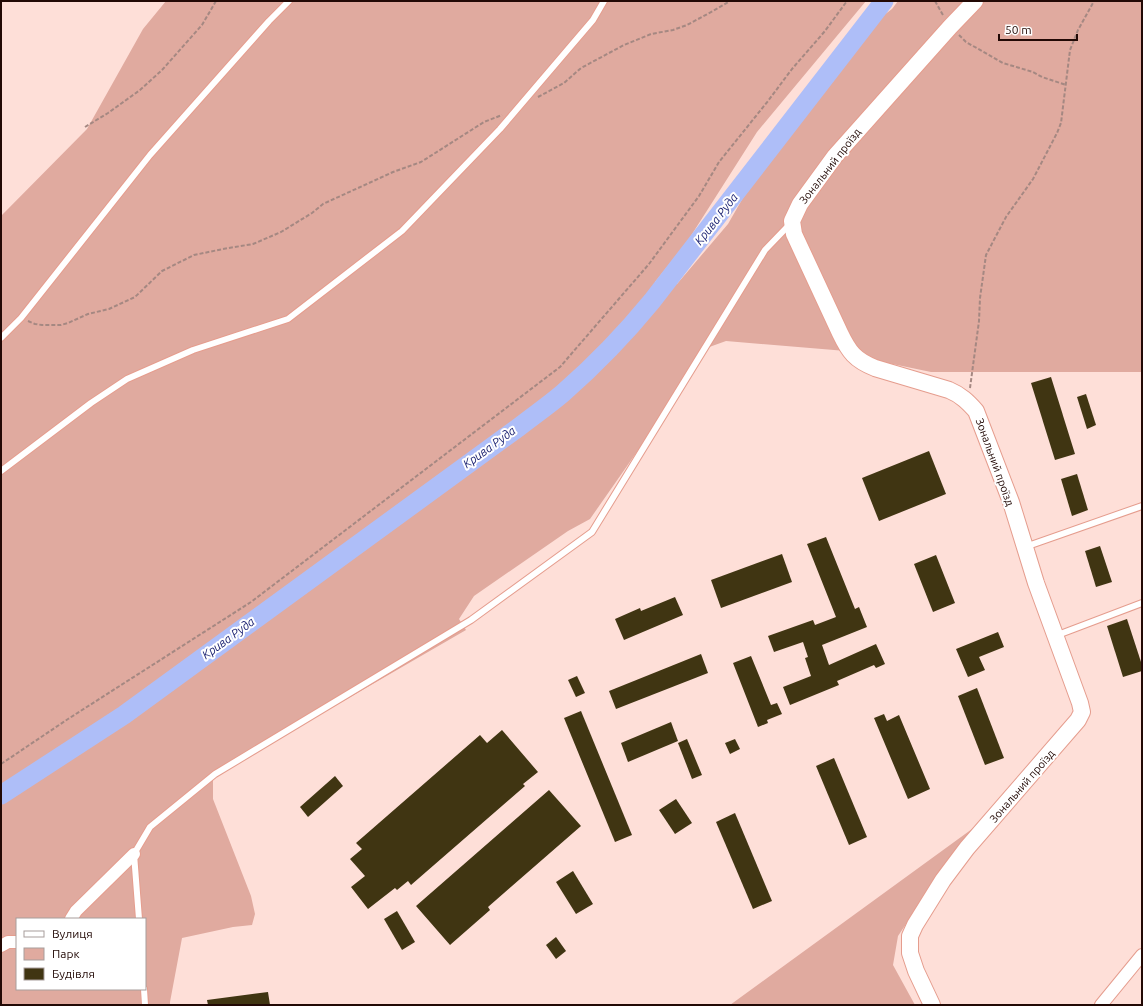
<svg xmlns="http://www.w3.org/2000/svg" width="1143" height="1006" font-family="Ubuntu,sans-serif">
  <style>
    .green { fill: #e0aa9f; fill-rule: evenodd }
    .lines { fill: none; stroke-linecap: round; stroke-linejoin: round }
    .river { stroke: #aebef8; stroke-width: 19 }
    .building { fill: #403512 }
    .lane-casing { stroke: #e59d8e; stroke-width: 8 }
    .street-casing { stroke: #e59d8e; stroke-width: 14 }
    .secondary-casing { stroke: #e59d8e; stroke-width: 18 }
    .path { stroke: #a58882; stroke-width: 2; stroke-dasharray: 4 2; stroke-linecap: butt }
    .lane { stroke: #fff; stroke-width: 6 }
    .street { stroke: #fff; stroke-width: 12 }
    .secondary { stroke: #fff; stroke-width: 16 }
    .labels { text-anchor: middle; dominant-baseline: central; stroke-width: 4; stroke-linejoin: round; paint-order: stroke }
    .street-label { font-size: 11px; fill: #220905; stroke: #fff }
    .water-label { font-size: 12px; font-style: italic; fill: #1d2473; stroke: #fff }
  </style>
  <rect width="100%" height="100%" fill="#fedfd8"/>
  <g class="green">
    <path d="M 166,1 L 866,1 L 757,132 L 687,242 L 655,282 L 677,284 L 728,224 L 760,168 L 811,106 L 880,18 L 892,9 L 898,1 L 1142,1 L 1142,372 L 931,372 L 878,361 L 858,352 L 726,341 L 701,350 L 648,436 L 590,519 L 568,531 L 474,596 L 459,619 L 466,630 L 224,770 L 213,779 L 213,799 L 251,896 L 255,914 L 252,925 L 233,927 L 182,938 L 170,1002 L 170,1005 L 1,1005 L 1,216 L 87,129 L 143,29 ZM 17,919 L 145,919 L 145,989 L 17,989 Z"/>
    <path d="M 983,821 L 937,878 L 898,936 L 893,965 L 915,1005 L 730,1005 Z"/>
  </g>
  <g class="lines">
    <path class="river" d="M 1,795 L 124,715 L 519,427 C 533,416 549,405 563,393 C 595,365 625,334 652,301 L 884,1"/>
  </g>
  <g class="building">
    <path d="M 1051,377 L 1075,454 L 1055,460 L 1031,383 Z"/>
    <path d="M 1086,394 L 1096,425 L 1087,429 L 1077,397 Z"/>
    <path d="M 929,451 L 946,494 L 879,521 L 862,478 Z"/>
    <path d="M 1077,474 L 1088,510 L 1072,516 L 1061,479 Z"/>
    <path d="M 826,537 L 855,609 L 859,607 L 867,627 L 822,645 L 829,665 L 876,644 L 885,664 L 876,668 L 874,665 L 837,681 L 839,685 L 790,705 L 783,687 L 811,676 L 805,658 L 808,657 L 803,642 L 774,652 L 768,636 L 813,620 L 815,625 L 836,617 L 807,544 Z"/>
    <path d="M 1100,546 L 1112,582 L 1096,587 L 1085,551 Z"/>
    <path d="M 782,554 L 792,582 L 721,608 L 711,580 Z"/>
    <path d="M 936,555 L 955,603 L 933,612 L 914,564 Z"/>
    <path d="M 675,597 L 683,615 L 624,640 L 615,619 L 640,608 L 641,611 Z"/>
    <path d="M 1127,619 L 1142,665 L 1142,671 L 1123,677 L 1107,626 Z"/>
    <path d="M 998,632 L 1004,647 L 979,657 L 985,670 L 968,677 L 956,649 Z"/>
    <path d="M 701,654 L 708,673 L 616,709 L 609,691 Z"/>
    <path d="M 751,656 L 771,705 L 777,703 L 782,714 L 767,720 L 768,723 L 758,727 L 733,663 Z"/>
    <path d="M 577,676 L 585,693 L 576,697 L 568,680 Z"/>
    <path d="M 977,688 L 1004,758 L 985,765 L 958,696 Z"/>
    <path d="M 581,711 L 632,835 L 615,842 L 564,718 Z"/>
    <path d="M 884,714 L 887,721 L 899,715 L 930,789 L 908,799 L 874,718 Z"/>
    <path d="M 671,722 L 678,741 L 628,762 L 621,743 Z"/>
    <path d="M 502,730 L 538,772 L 523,784 L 525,786 L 411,885 L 408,881 L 397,890 L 395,888 L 368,909 L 351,887 L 365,876 L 350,859 L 362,849 L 356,843 L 480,735 L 487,743 Z"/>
    <path d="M 687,739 L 702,775 L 692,779 L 678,743 Z"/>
    <path d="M 735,739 L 740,749 L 730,754 L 725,743 Z"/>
    <path d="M 834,758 L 867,837 L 849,845 L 816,766 Z"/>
    <path d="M 335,776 L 343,786 L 308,817 L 300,807 Z"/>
    <path d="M 549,790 L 581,826 L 488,907 L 490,910 L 450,945 L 416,906 Z"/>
    <path d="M 676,799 L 692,823 L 675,834 L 659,810 Z"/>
    <path d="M 735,813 L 772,901 L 753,909 L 716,822 Z"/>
    <path d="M 573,871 L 593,904 L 576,914 L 556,882 Z"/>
    <path d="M 397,911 L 415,942 L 402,950 L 384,919 Z"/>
    <path d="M 556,937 L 566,951 L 556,959 L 546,945 Z"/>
    <path d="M 268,992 L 270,1005 L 208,1005 L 207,1000 Z"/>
  </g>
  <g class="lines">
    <defs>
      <g id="lane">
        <path d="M 1,338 L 21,318 L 150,155 L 269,21 L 289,1"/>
        <path d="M 1,471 L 91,403 L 127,379 L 193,350 L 288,319 L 402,231 L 500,129 L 593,20 L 604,1"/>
        <path d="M 1025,547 L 1142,506"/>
        <path d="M 1055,636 L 1142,603"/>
        <path d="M 139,919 L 134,854 L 150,827 L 215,774 L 471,620 L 592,532 L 765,250 L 790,224"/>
        <path d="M 144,989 L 145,1005"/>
      </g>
      <g id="street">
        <path d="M 71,919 L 76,911 L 134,854"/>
        <path d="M 1,946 L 8,942 L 17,942"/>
        <path d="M 1101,1005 L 1142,955"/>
      </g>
      <path id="secondary" d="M 932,1005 L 916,971 L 910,953 L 910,936 L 915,925 L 943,880 L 967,848 L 1078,720 L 1082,712 L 1080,703 L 1036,583 L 1011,502 L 976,411 C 968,402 961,395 949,390 L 875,368 C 855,360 849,352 840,333 L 794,234 L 792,221 L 800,204 L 835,156 L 950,27 L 975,1"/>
    </defs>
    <use href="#lane" class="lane-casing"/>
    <use href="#street" class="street-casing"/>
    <use href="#secondary" class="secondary-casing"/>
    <g class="path">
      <path d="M 935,1 L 943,15"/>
      <path d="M 959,35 L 966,42 L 1003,63 L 1033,72 L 1042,77 L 1066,85"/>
      <path d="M 538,97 L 564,83 L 581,68 L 624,45 L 651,34 L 673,30 L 687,25 L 713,11 L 730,1"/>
      <path d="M 85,127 L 108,113 L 140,90 L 162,70 L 202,25 L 216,1"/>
      <path d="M 28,321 L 35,324 L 42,325 L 61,325 L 68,323 L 88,314 L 109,309 L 135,297 L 162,271 L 194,255 L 223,249 L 253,244 L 281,232 L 312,213 L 323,204 L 393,172 L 421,162 L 484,122 L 502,115"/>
      <path d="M 970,388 L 979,321 L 980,298 L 986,255 L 1006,217 L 1033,179 L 1057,133 L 1061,123 L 1070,50 L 1078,30 L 1094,1"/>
      <path d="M 1,764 L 68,719 L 251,602 L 560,367 L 649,264 L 699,196 L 719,162 L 768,101 L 792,69 L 825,31 L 847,1"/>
    </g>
    <use href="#lane" class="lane"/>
    <use href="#street" class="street"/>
    <use href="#secondary" class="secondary"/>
  </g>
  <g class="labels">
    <g class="street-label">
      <text transform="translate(830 166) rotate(-52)">Зональний проїзд</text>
      <text transform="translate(995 462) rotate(70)">Зональний проїзд</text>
      <text transform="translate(1022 786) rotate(-49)">Зональний проїзд</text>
    </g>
    <g class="water-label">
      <text transform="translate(716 219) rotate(-52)">Крива Руда</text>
      <text transform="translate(489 447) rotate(-36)">Крива Руда</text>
      <text transform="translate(228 638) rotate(-36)">Крива Руда</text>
    </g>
  </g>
  <rect width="1143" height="1006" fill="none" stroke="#220905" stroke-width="4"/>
  <rect x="16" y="918" width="130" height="72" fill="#ffffff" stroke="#a79d9b"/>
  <rect x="24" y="931" width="20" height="6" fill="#ffffff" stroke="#a79d9b"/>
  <text x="52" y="938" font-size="12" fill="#220905">Вулиця</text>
  <rect x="24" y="948" width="20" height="12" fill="#e0aa9f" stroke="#a79d9b"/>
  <text x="52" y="958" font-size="12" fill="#220905">Парк</text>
  <rect x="24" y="968" width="20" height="12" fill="#403512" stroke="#a79d9b"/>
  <text x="52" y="978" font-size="12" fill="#220905">Будівля</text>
  <path d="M999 34v6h78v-6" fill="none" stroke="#220905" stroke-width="2"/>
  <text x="1005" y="34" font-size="12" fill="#220905" stroke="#ffffff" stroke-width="3" paint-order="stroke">50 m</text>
</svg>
